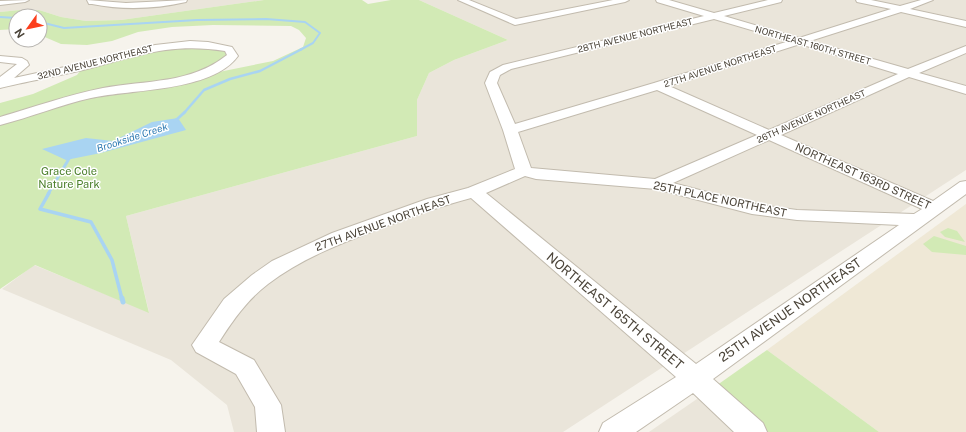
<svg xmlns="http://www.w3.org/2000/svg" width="966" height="432" font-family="'Public Sans',sans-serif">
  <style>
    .residential { fill: #eae5da }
    .education { fill: #efe8d6 }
    .green { fill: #d2eab5 }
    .water { fill: #a9d4f2 }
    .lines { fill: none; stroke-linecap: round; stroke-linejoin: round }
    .stream-far4 { stroke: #a9d4f2; stroke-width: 2 }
    .stream-far3 { stroke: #a9d4f2; stroke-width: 2.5 }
    .stream-far2 { stroke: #a9d4f2; stroke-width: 3 }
    .stream-far1 { stroke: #a9d4f2; stroke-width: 3.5 }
    .stream { stroke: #a9d4f2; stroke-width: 5 }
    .minor-casing { stroke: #c2bbae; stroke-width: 2 }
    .minor { fill: #fff; fill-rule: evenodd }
    .labels { text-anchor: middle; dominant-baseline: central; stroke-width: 3; stroke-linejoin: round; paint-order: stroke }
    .far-street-label { font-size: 9px; fill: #4b4439; stroke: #fff }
    .far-water-label { font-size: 10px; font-style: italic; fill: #2e7ab2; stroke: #fff }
    .park-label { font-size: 11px; fill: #4a7f2a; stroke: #fff }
    .street-label { font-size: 11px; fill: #4b4439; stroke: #fff }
    .near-street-label { font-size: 13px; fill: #4b4439; stroke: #fff }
  </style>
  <rect width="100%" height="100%" fill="#f6f3ec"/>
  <g class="residential">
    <path d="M 0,0 L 264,0 L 121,20 L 86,21 L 61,17 L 39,10 L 20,10 L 0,12 Z"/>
    <path d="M 419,0 L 966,0 L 966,170 L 563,432 L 234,432 L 227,405 L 171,360 L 2,289 L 34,265 L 149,312 L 126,216 L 417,136 L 417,100 L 429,73 L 454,60 L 508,40 Z"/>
    <path d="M 713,388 L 764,432 L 649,432 Z"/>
  </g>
  <path class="education" d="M 966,204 L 966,432 L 879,432 L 767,350 Z"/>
  <g class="green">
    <path d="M 264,0 L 362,0 L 368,4 L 391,0 L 419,0 L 508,40 L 454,60 L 429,73 L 417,100 L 417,136 L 126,216 L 149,313 L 35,265 L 0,289 L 0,103 L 33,94 L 77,75 L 84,66 L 165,46 L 228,49 L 233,56 L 204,75 L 273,61 L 303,47 L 306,38 L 299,30 L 291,26 L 213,25 L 172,27 L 138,32 L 112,41 L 87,45 L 61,44 L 40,35 L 40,16 L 16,16 L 16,29 L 0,30 L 0,12 L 20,10 L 39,10 L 61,17 L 86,21 L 121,20 Z"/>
    <path d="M 948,228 L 957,231 L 965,242 L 945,237 L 940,232 Z"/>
    <path d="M 934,236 L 966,246 L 966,255 L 932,252 L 923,244 Z"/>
    <path d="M 767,350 L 879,432 L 762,432 L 713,388 Z"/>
  </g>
  <path class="water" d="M 178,118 L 186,130 L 101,153 L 66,160 L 42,149 L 86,138 L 113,141 L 152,122 Z"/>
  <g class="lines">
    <g class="stream-far4">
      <path d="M 0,17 L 16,18"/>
      <path d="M 40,22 L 64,28 L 197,20 L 266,19 L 305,22 L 320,33 L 313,43 L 300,50"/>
    </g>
    <path class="stream-far3" d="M 184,113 L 204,90 L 230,79 L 260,71 L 302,49"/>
    <g class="stream-far2">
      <path d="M 175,121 L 185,112"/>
      <path d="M 48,194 L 70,157"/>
    </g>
    <path class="stream-far1" d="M 49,193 L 40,209 L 91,222 L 112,260 L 122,299"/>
    <path class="stream" d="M 122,298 L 123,302"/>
    <defs>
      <g id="minor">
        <path d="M 29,0 L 25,2 L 0,5 L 0,1 Z"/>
        <path d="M 87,0 L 126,3 L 187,0 L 186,2 C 156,9 122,10 92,4 L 89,4 Z"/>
        <path d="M 458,0 L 469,0 L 516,19 L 613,0 L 629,0 L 625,2 L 515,25 Z"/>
        <path d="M 656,0 L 669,0 L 714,13 L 768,0 L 782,0 L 781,2 L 724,16 L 799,38 L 891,9 L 857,2 L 856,0 L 871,0 L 900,6 L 921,0 L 933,0 L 910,9 L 966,21 L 966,27 L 901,12 L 810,41 L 908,69 L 966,46 L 966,53 L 919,73 L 966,86 L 966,94 L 909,77 L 781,135 L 933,201 L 960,182 L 966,181 L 966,194 L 713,379 L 763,423 L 767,432 L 734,432 L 693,393 L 636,432 L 599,432 L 603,423 L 676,377 L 471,198 C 441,206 413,216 384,227 C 344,242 302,258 268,284 C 247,300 233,320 219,342 L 254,360 L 281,405 L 285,432 L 257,432 L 255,407 L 236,374 L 196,352 L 192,345 L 224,299 L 252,275 L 272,261 L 332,233 L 427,199 L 468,188 L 515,169 L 503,130 L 485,83 L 490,72 L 503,65 L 704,16 L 657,2 ZM 714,19 L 789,41 L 654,83 L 515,124 L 497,83 L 500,75 L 511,69 ZM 800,44 L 898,74 L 769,130 L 669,86 ZM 657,90 L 757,135 L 655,179 L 531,168 L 518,132 ZM 769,140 L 922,209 L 914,214 L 797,210 L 753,204 L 673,183 ZM 525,176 L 536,179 L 656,189 L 752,214 L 797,220 L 899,225 L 696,364 L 486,193 Z"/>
        <path d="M 190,41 L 208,42 L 232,47 L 238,56 C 212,92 132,89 91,98 C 60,105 31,117 0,125 L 0,117 C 34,107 68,95 103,88 C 146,80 191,84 227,55 L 225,51 C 172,42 136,56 87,69 C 58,76 29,81 0,88 L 0,77 L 17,64 L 0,62 L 0,56 L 22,58 L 27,61 L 29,65 L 14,78 L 74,65 L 155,45 Z"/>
      </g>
    </defs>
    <use href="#minor" class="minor-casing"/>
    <use href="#minor" class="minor"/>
  </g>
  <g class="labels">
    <g class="far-street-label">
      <text transform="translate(635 35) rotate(-14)">28TH AVENUE NORTHEAST</text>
      <text transform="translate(813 45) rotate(16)">NORTHEAST 160TH STREET</text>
      <text transform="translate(95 62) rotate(-14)">32ND AVENUE NORTHEAST</text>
      <text transform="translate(720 66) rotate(-18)">27TH AVENUE NORTHEAST</text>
      <text transform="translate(811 116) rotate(-24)">26TH AVENUE NORTHEAST</text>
    </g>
    <g class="far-water-label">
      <text transform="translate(132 137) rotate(-18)">Brookside Creek</text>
    </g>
    <g class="park-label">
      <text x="69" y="171">Grace Cole<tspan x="69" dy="13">Nature Park</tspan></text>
    </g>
    <g class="street-label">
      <text transform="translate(863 176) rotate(24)">NORTHEAST 163RD STREET</text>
      <text transform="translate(720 199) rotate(12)">25TH PLACE NORTHEAST</text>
      <text transform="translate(383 223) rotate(-20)">27TH AVENUE NORTHEAST</text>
    </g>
    <g class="near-street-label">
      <text transform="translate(790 310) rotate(-35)">25TH AVENUE NORTHEAST</text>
      <text transform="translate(615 311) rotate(40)">NORTHEAST 165TH STREET</text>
    </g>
  </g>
  <g transform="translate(28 28) rotate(237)"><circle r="19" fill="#ffffff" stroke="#b7b4b0"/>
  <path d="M0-3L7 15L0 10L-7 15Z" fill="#fc3f1d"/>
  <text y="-6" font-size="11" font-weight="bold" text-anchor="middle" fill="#4b4439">N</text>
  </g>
</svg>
